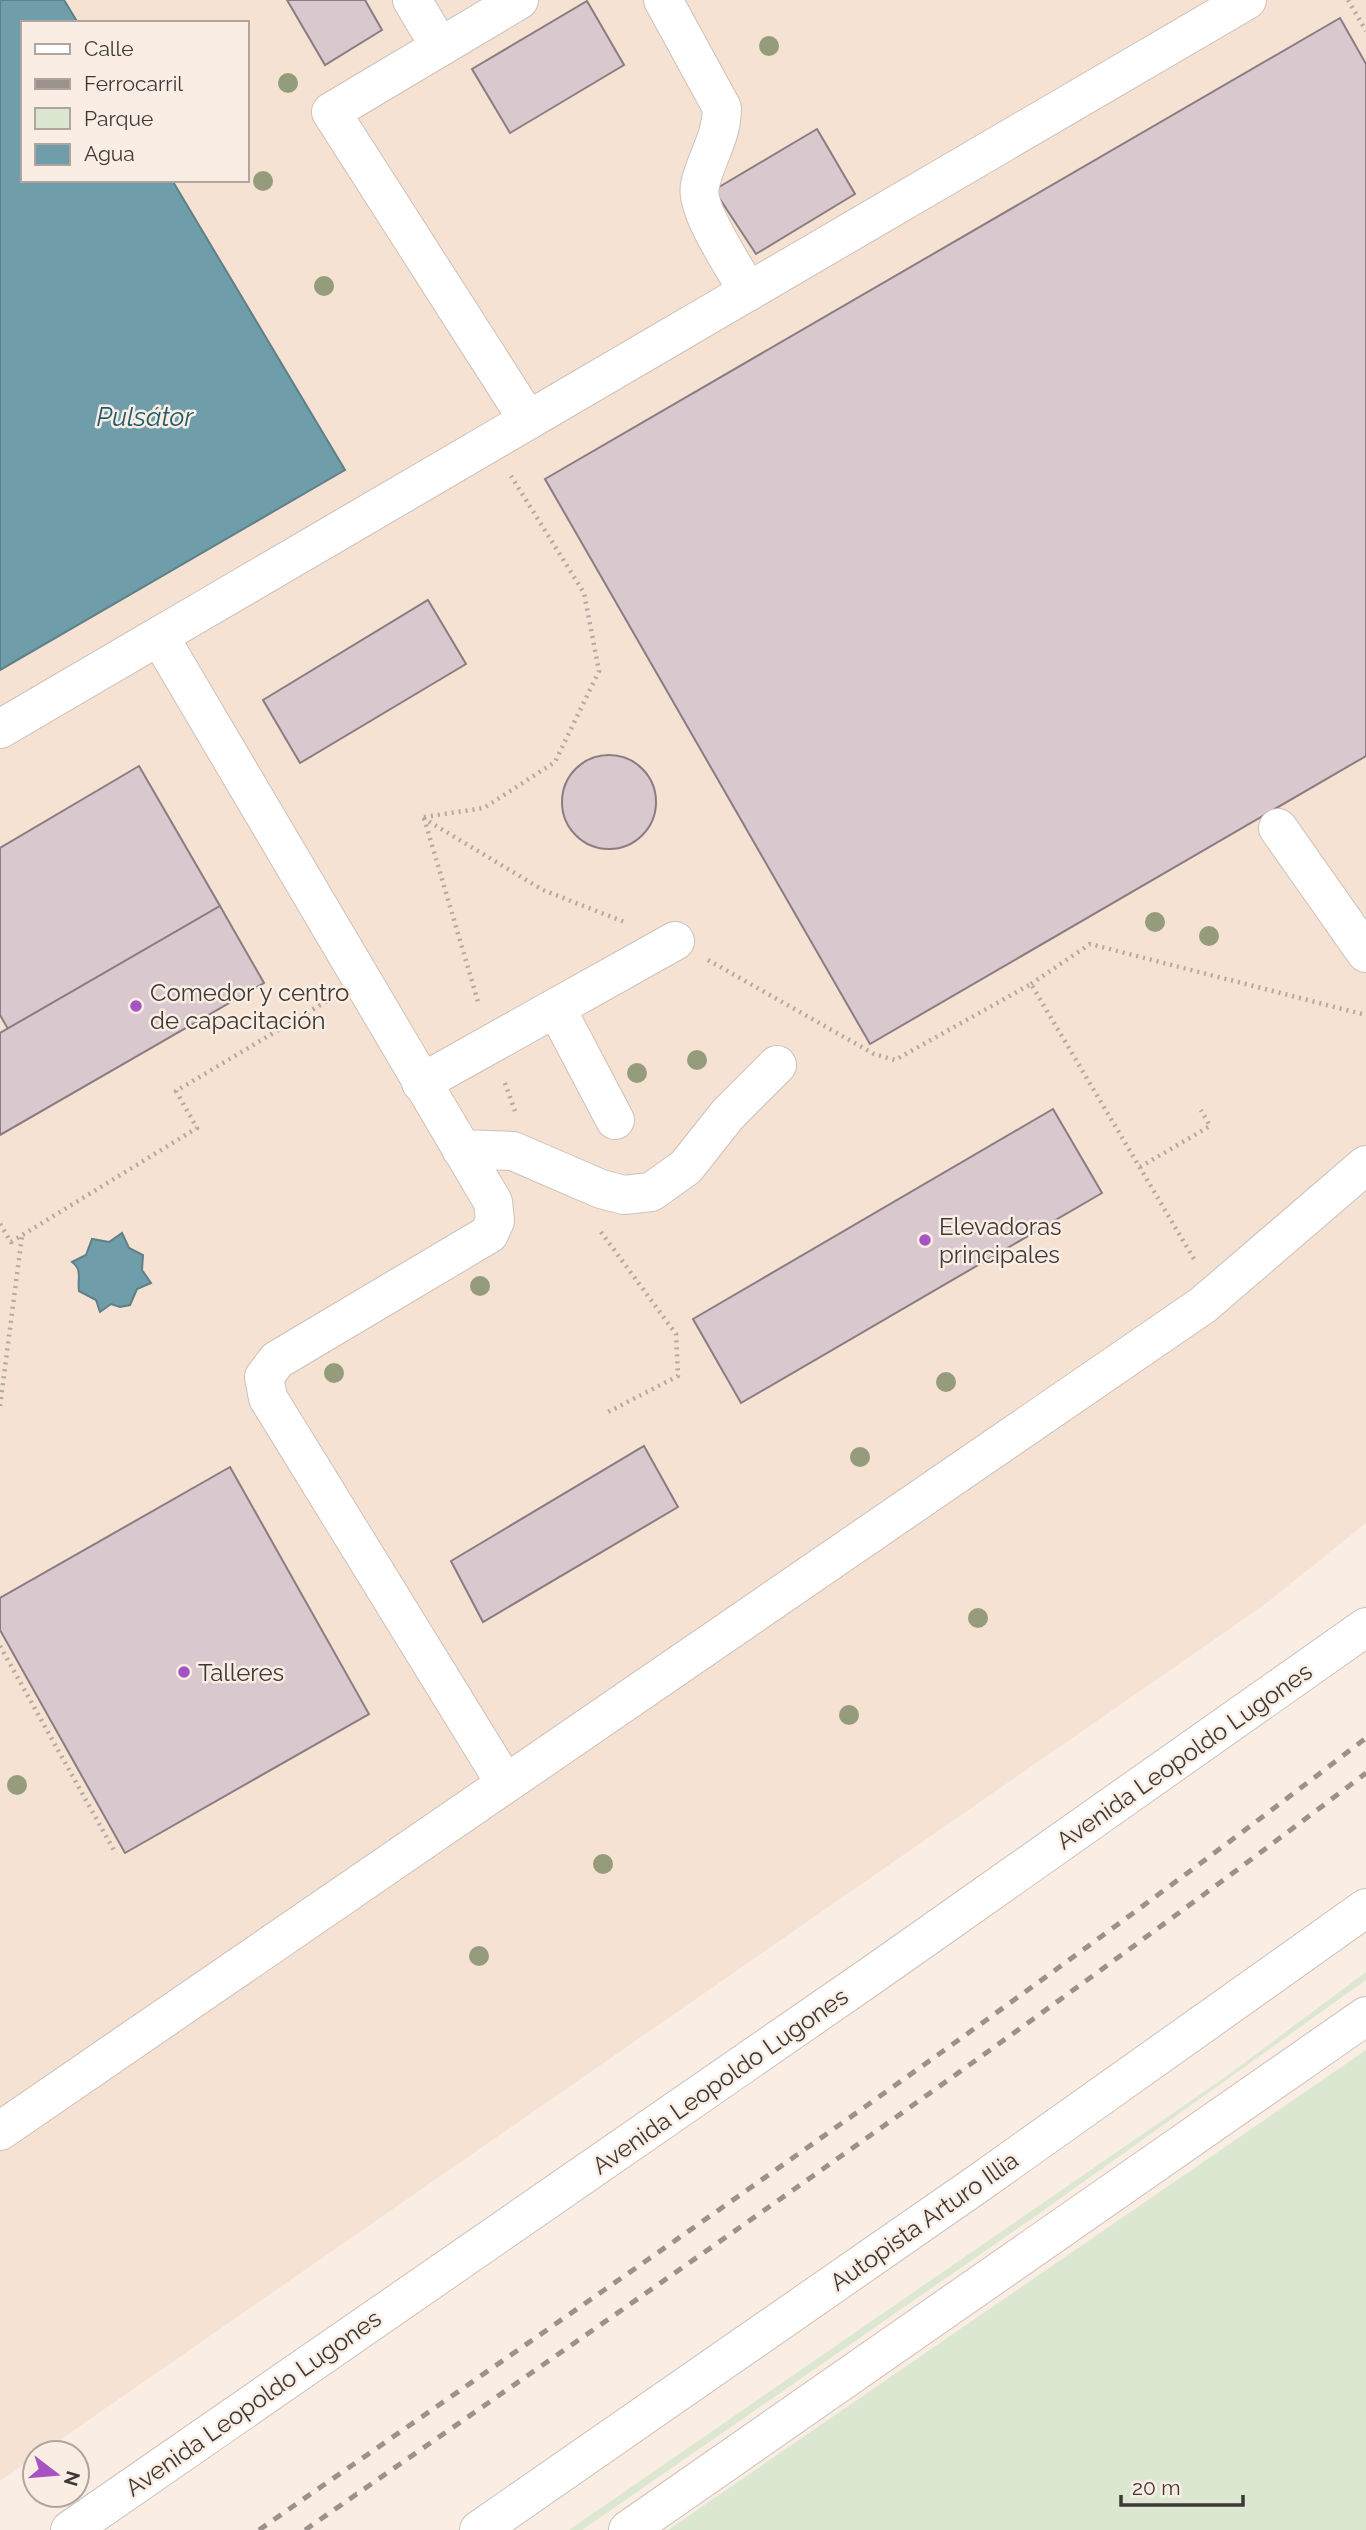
<svg xmlns="http://www.w3.org/2000/svg" width="1366" height="2530" font-family="Raleway,sans-serif">
  <style>
    .industrial { fill: #f5e2d2; fill-rule: evenodd }
    .green { fill: #dbe7d1 }
    .water { fill: #6f9eaa; stroke: #608087; stroke-width: 2 }
    .building { fill: #d9c9cf; stroke: #8a7c81; stroke-width: 2 }
    .lines { fill: none; stroke-linecap: round; stroke-linejoin: round }
    .minor-casing { stroke: #cdc1b8; stroke-width: 40 }
    .highway-casing { stroke: #cdc1b8; stroke-width: 40 }
    .path { stroke: #b3a9a2; stroke-width: 4.5; stroke-dasharray: 2 5; stroke-linecap: butt }
    .minor { stroke: #fff; stroke-width: 38 }
    .highway { stroke: #fff; stroke-width: 38 }
    .rail { stroke: #9b928c; stroke-width: 5; stroke-dasharray: 9 9; stroke-linecap: butt }
    .tree { fill: #949c7c }
    .poi-dot { fill: #a654c3; stroke: #faede4; stroke-width: 2.5 }
    .labels { text-anchor: middle; dominant-baseline: central; stroke-width: 5; stroke-linejoin: round; paint-order: stroke }
    .poi-label { font-size: 24px; fill: #3e3935; stroke: #faede4; text-anchor: start }
    .street-label { font-size: 24px; fill: #3e3935; stroke: #faede4 }
    .water-label { font-size: 26px; font-style: italic; fill: #1d5c6b; stroke: #faede4 }
  </style>
  <rect width="100%" height="100%" fill="#faede4"/>
  <path class="industrial" d="M 0,0 L 1366,0 L 1366,1523 L 1264,1605 L 41,2453 L 35,2453 L 35,2457 L 0,2481 ZM 23,23 L 247,23 L 247,180 L 23,180 Z"/>
  <g class="green">
    <path d="M 1366,1972 L 1366,1980 L 1037,2215 L 582,2530 L 569,2530 L 1224,2078 Z"/>
    <path d="M 1366,2050 L 1366,2530 L 668,2530 Z"/>
  </g>
  <g class="water">
    <path d="M 0,0 L 64,0 L 78,23 L 23,23 L 23,180 L 172,180 L 345,470 L 0,670 Z"/>
    <path d="M 122,1233 L 129,1248 L 143,1255 L 142,1270 L 151,1283 L 137,1289 L 130,1305 L 120,1307 L 111,1304 L 100,1312 L 96,1300 L 79,1291 C 77,1279 83,1270 72,1262 L 86,1255 L 92,1239 L 109,1242 Z"/>
  </g>
  <g class="building">
    <path d="M 287,0 L 365,0 L 382,30 L 325,65 Z"/>
    <path d="M 587,1 L 624,65 L 510,133 L 472,69 Z"/>
    <path d="M 1340,18 L 1366,64 L 1366,756 L 870,1044 L 545,479 Z"/>
    <path d="M 817,129 L 855,194 L 756,254 L 714,190 Z"/>
    <path d="M 428,600 L 466,664 L 300,763 L 263,700 Z"/>
    <circle cx="609" cy="802" r="47"/>
    <path d="M 139,766 L 220,906 L 8,1029 L 0,1015 L 0,848 Z"/>
    <path d="M 220,906 L 264,983 L 0,1135 L 0,1033 Z"/>
    <path d="M 1053,1109 L 1102,1193 L 741,1403 L 693,1319 Z"/>
    <path d="M 644,1446 L 678,1507 L 483,1622 L 451,1561 Z"/>
    <path d="M 230,1467 L 369,1714 L 125,1853 L 0,1630 L 0,1598 Z"/>
  </g>
  <g class="lines">
    <defs>
      <g id="minor">
        <path d="M 412,0 L 440,47"/>
        <path d="M 519,0 L 331,112 L 528,420"/>
        <path d="M 663,0 L 722,108 C 722,137 706,158 700,185 C 694,209 736,269 748,292"/>
        <path d="M 159,636 L 493,1202 L 495,1221 L 489,1234 L 277,1360 L 264,1377 L 268,1398 L 505,1783"/>
        <path d="M 0,729 L 1247,0"/>
        <path d="M 1278,828 L 1366,953"/>
        <path d="M 556,1008 L 615,1120"/>
        <path d="M 421,1083 L 675,941"/>
        <path d="M 461,1149 L 513,1151 L 601,1189 L 624,1195 L 651,1192 L 686,1167 L 728,1114 L 777,1065"/>
        <path d="M 0,2131 L 1203,1305 L 1366,1165"/>
        <path d="M 628,2530 L 1366,2016"/>
      </g>
      <g id="highway">
        <path d="M 70,2530 L 875,1973 L 1366,1627"/>
        <path d="M 479,2530 L 976,2185 L 1366,1908"/>
      </g>
    </defs>
    <use href="#minor" class="minor-casing"/>
    <use href="#highway" class="highway-casing"/>
    <g class="path">
      <path d="M 1348,0 L 1366,31"/>
      <path d="M 424,817 L 484,808 L 555,762 L 599,671 L 584,593 L 511,476"/>
      <path d="M 423,818 L 543,890 L 627,923"/>
      <path d="M 424,818 L 479,1005"/>
      <path d="M 708,960 L 874,1054 L 895,1060 L 1031,984 L 1194,1259"/>
      <path d="M 1031,984 L 1090,944 L 1366,1015"/>
      <path d="M 505,1083 L 515,1111"/>
      <path d="M 1140,1167 L 1210,1126 L 1201,1110"/>
      <path d="M 0,1224 L 11,1242 L 197,1128 L 176,1091 L 327,1001"/>
      <path d="M 601,1232 L 676,1334 L 678,1376 L 608,1412"/>
      <path d="M 0,1406 L 22,1236"/>
      <path d="M 0,1646 L 116,1854"/>
    </g>
    <use href="#minor" class="minor"/>
    <use href="#highway" class="highway"/>
    <g class="rail">
      <path d="M 259,2530 C 631,2271 1006,2015 1366,1738"/>
      <path d="M 305,2530 C 662,2282 1020,2036 1366,1773"/>
    </g>
  </g>
  <g class="tree">
    <circle cx="769" cy="46" r="10"/>
    <circle cx="288" cy="83" r="10"/>
    <circle cx="263" cy="181" r="10"/>
    <circle cx="324" cy="286" r="10"/>
    <circle cx="1155" cy="922" r="10"/>
    <circle cx="1209" cy="936" r="10"/>
    <circle cx="697" cy="1060" r="10"/>
    <circle cx="637" cy="1073" r="10"/>
    <circle cx="480" cy="1286" r="10"/>
    <circle cx="334" cy="1373" r="10"/>
    <circle cx="946" cy="1382" r="10"/>
    <circle cx="860" cy="1457" r="10"/>
    <circle cx="978" cy="1618" r="10"/>
    <circle cx="849" cy="1715" r="10"/>
    <circle cx="17" cy="1785" r="10"/>
    <circle cx="603" cy="1864" r="10"/>
    <circle cx="479" cy="1956" r="10"/>
  </g>
  <g class="poi-dot">
    <circle cx="136" cy="1006" r="7"/>
    <circle cx="925" cy="1240" r="7"/>
    <circle cx="184" cy="1672" r="7"/>
  </g>
  <g class="labels">
    <g class="poi-label">
      <text x="150" y="992">Comedor y centro<tspan x="150" dy="28">de capacitación</tspan></text>
      <text x="939" y="1226">Elevadoras<tspan x="939" dy="28">principales</tspan></text>
      <text x="198" y="1672">Talleres</text>
    </g>
    <g class="street-label">
      <text transform="translate(1184 1756) rotate(-35)">Avenida Leopoldo Lugones</text>
      <text transform="translate(720 2081) rotate(-35)">Avenida Leopoldo Lugones</text>
      <text transform="translate(924 2221) rotate(-35)">Autopista Arturo Illia</text>
      <text transform="translate(253 2403) rotate(-35)">Avenida Leopoldo Lugones</text>
    </g>
    <g class="water-label">
      <text x="145" y="417">Pulsátor</text>
    </g>
  </g>
  <rect x="21" y="21" width="228" height="161" fill="#faede4" stroke="#afa59e" stroke-width="2"/>
  <rect x="35" y="44" width="35" height="10" fill="#ffffff" stroke="#afa59e" stroke-width="2"/>
  <text x="84" y="56" font-size="21" fill="#3e3935">Calle</text>
  <rect x="35" y="79" width="35" height="10" fill="#9b928c" stroke="#afa59e" stroke-width="2"/>
  <text x="84" y="91" font-size="21" fill="#3e3935">Ferrocarril</text>
  <rect x="35" y="108" width="35" height="21" fill="#dbe7d1" stroke="#afa59e" stroke-width="2"/>
  <text x="84" y="126" font-size="21" fill="#3e3935">Parque</text>
  <rect x="35" y="144" width="35" height="21" fill="#6f9eaa" stroke="#afa59e" stroke-width="2"/>
  <text x="84" y="161" font-size="21" fill="#3e3935">Agua</text>
  <g transform="translate(56 2474) rotate(106)"><circle r="33" fill="#faede4" stroke="#afa59e" stroke-width="2"/>
  <path d="M0-5L12 26L0 18L-12 26Z" fill="#a654c3"/>
  <text y="-10" font-size="19" font-weight="bold" text-anchor="middle" fill="#3e3935">N</text>
  </g>
  <path d="M1121 2495v10h122v-10" fill="none" stroke="#3e3935" stroke-width="3.5"/>
  <text x="1132" y="2495" font-size="21" fill="#3e3935" stroke="#faede4" stroke-width="5" paint-order="stroke">20 m</text>
</svg>
